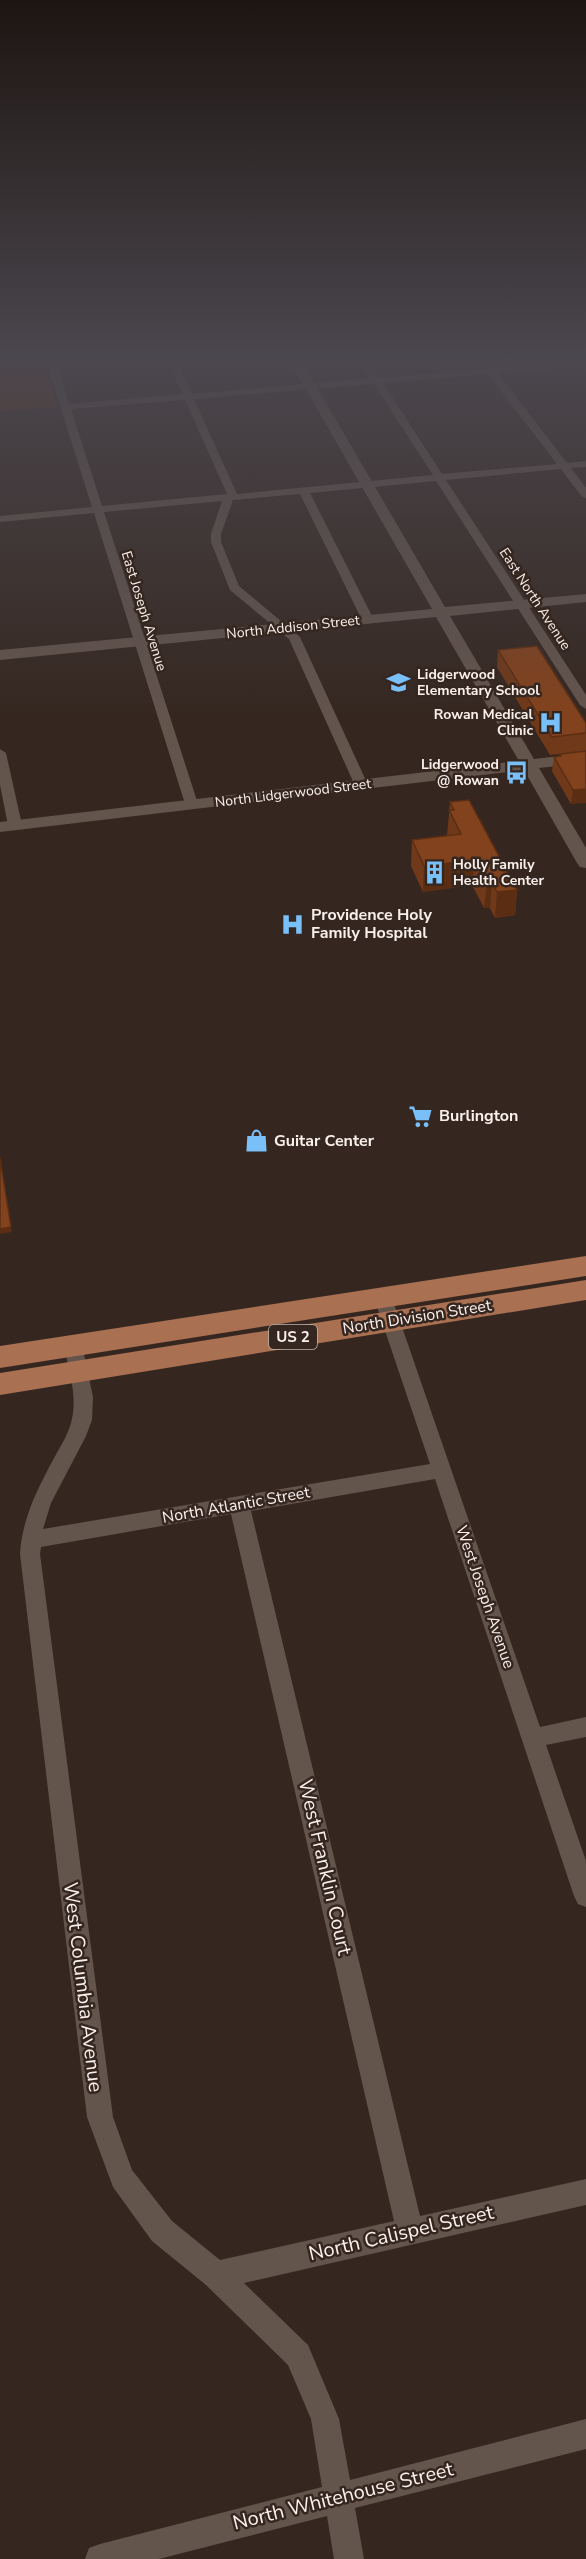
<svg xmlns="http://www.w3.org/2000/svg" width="586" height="2559" font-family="'Nunito Sans',sans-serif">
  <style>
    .green { fill: #602e11 }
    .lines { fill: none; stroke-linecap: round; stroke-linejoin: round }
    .minor { fill: #63544c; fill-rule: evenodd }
    .tertiary { fill: #63544c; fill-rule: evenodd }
    .primary { fill: #a97052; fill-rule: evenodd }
    .wall { fill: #703919 }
    .shaded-wall { fill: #5b2e14 }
    .building { fill: #82421d; stroke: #5b2e14; stroke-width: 1.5 }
    .labels { text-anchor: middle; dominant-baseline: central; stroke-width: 5; stroke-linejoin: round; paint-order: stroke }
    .far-street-label { font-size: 14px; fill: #faf0ec; stroke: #352720 }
    .far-poi-label { font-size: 14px; font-weight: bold; fill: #faf0ec; stroke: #352720; text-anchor: start }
    .shield { fill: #352720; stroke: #bfb4af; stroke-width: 1.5 }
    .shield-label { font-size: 15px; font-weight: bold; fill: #faf0ec }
    .poi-label { font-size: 16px; font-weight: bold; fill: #faf0ec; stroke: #352720; text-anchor: start }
    .street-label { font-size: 16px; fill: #faf0ec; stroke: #352720 }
    .near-street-label { font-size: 20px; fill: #faf0ec; stroke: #352720 }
  </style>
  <rect width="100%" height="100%" fill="#352720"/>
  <path class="green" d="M 0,358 L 42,358 L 58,407 L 0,411 Z"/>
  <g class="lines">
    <g class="minor">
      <path d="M 45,358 L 55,358 L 69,404 L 182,394 L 167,358 L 176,358 L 192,394 L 370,378 L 358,358 L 367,358 L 379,378 L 485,369 L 477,358 L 486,358 L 493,368 L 586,360 L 586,366 L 498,373 L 567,463 L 586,461 L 586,467 L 571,468 L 586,488 L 586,498 L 582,497 L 561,469 L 446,480 L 586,695 L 586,709 L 580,705 L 436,481 L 310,493 L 374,620 L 368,624 L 362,620 L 300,494 L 233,500 L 221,534 L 221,542 L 239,586 L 300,637 L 368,785 L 361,789 L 356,788 L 289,639 L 230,590 L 211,542 L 211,534 L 222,501 L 104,512 L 198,804 L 196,807 L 186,807 L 94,513 L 0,522 L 0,516 L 92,507 ZM 488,374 L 557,464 L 442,474 L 383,383 ZM 374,384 L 433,475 L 237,494 L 194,399 ZM 185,400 L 227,494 L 102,506 L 71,409 Z"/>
      <path d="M 0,749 L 6,753 L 22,825 L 15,829 L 8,825 L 0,785 Z"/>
      <path d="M 383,1291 L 389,1293 L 392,1298 L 540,1727 L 586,1717 L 586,1737 L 546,1745 L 586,1861 L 586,1907 L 578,1904 L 574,1896 L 435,1479 L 251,1511 L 420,2216 L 586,2179 L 586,2205 L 244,2283 L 308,2345 L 339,2419 L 350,2480 L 586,2419 L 586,2449 L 355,2508 L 364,2559 L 334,2559 L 327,2516 L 159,2559 L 85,2559 L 89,2548 L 100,2544 L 322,2487 L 311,2419 L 288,2365 L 206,2285 L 152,2241 L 113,2187 L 87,2117 L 20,1554 C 22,1519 37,1490 53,1460 C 61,1445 71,1431 73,1413 C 76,1390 68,1367 64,1345 L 66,1340 L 73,1338 L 80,1340 L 82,1345 L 93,1397 L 92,1420 L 86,1436 L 51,1503 L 43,1529 L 430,1464 L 374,1298 L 377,1293 ZM 231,1514 L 394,2221 L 220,2260 L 172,2221 L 132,2170 L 113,2117 L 40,1554 L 41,1547 Z"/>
    </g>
    <path class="tertiary" d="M 288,358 L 300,358 L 445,607 L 586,594 L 586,602 L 450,616 L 534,759 L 586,753 L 586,763 L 539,768 L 586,848 L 586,868 L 580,867 L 577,863 L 524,770 L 0,832 L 0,822 L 519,761 L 436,617 L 0,660 L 0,650 L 432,609 Z"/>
    <g class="primary">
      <path d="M 586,1256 L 586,1276 L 0,1368 L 0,1346 Z"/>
      <path d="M 586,1280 L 586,1300 L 0,1395 L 0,1373 Z"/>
    </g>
  </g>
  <g class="wall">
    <path d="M 498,650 L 586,723 L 586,751 L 550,755 L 497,667 Z"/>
    <path d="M 586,751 L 571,804 L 552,771 L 554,757 L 559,757 L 560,754 Z"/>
    <path d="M 450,802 L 517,890 L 515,915 L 495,918 L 490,908 L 484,908 L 472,885 L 423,892 L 411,866 L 412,840 L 447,836 Z"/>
  </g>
  <g class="shaded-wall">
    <path d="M 586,789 L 586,803 L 571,804 L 573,790 Z"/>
    <path d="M 475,860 L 472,885 L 423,892 L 424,866 Z"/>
    <path d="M 492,882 L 490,908 L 484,908 L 487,883 Z"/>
    <path d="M 517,890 L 515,915 L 495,918 L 497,892 Z"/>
    <path d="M 11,1227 L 12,1232 L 0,1234 L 0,1229 Z"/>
  </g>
  <g class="building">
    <path d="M 537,646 L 586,723 L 586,733 L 552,737 L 498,650 Z"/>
    <path d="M 586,751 L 586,789 L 573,790 L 554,757 L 561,756 L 560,754 Z"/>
    <path d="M 469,800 L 517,890 L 497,892 L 492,882 L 487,883 L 475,860 L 424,866 L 412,840 L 461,834 L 449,810 L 454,810 L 450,802 Z"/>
    <path d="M 0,1158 L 11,1227 L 0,1229 Z"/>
  </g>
  <linearGradient id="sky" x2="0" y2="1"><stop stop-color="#1d1512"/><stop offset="0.5" stop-color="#4b474e"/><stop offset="1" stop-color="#4b474e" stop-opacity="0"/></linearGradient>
  <rect width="586" height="717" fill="url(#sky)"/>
  <defs>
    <symbol id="school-bare" viewBox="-9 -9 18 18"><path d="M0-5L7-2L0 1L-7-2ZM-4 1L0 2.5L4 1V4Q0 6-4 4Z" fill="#79bff8" stroke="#352720" stroke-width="2.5" paint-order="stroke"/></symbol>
    <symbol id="hospital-bare" viewBox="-9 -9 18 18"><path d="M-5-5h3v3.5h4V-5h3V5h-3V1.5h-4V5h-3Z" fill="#79bff8" stroke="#352720" stroke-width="2.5" paint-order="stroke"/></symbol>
    <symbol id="bus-bare" viewBox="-9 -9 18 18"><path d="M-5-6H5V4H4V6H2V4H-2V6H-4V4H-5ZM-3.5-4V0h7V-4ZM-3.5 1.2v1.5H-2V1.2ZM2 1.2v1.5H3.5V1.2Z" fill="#79bff8" stroke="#352720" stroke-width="2.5" paint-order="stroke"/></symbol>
    <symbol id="building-bare" viewBox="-9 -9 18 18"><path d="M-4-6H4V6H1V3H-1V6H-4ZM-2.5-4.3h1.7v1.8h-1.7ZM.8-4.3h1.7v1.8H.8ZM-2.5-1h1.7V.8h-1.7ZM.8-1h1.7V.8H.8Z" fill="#79bff8" stroke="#352720" stroke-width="2.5" paint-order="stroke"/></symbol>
    <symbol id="supermarket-bare" viewBox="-9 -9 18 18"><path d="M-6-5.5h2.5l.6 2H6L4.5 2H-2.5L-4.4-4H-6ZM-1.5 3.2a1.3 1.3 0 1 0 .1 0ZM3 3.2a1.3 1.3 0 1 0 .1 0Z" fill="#79bff8" stroke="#352720" stroke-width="2.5" paint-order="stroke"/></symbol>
    <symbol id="shop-bare" viewBox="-9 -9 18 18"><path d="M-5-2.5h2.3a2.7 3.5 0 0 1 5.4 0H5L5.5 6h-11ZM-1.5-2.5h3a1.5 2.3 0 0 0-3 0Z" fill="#79bff8" stroke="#352720" stroke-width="2.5" paint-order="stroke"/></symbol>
  </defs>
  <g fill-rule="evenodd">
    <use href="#school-bare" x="382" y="666" width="33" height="33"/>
    <use href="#hospital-bare" x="534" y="706" width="33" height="33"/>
    <use href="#bus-bare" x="500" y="756" width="33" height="33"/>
    <use href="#building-bare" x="418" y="856" width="33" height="33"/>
    <use href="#hospital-bare" x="276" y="908" width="33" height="33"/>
    <use href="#supermarket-bare" x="404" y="1100" width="33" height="33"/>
    <use href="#shop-bare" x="240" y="1124" width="33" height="33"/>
  </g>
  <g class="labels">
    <g class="far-street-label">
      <text transform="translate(535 599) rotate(57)">East North Avenue</text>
      <text transform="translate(144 611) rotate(73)">East Joseph Avenue</text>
      <text transform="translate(293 627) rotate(-6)">North Addison Street</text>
      <text transform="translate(293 793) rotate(-7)">North Lidgerwood Street</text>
    </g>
    <g class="far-poi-label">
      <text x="417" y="674">Lidgerwood<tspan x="417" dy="16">Elementary School</tspan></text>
      <text x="533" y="714" text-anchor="end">Rowan Medical<tspan x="533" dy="16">Clinic</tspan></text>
      <text x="499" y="764" text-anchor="end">Lidgerwood<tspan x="499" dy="16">@ Rowan</tspan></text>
      <text x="453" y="864">Holly Family<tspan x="453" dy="16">Health Center</tspan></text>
    </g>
    <rect class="shield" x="269" y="1325" width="48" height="24" rx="4.5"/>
    <g class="shield-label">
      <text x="293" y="1337">US 2</text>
    </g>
    <g class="poi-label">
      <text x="311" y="915">Providence Holy<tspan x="311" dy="18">Family Hospital</tspan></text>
      <text x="439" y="1116">Burlington</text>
      <text x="274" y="1141">Guitar Center</text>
    </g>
    <g class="street-label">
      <text transform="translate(417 1317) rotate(-9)">North Division Street</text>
      <text transform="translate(236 1505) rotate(-10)">North Atlantic Street</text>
      <text transform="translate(485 1597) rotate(71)">West Joseph Avenue</text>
    </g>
    <g class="near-street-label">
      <text transform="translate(325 1867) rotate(77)">West Franklin Court</text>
      <text transform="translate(83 1987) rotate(83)">West Columbia Avenue</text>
      <text transform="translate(401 2233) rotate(-13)">North Calispel Street</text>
      <text transform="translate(343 2496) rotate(-14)">North Whitehouse Street</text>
    </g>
  </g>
</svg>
